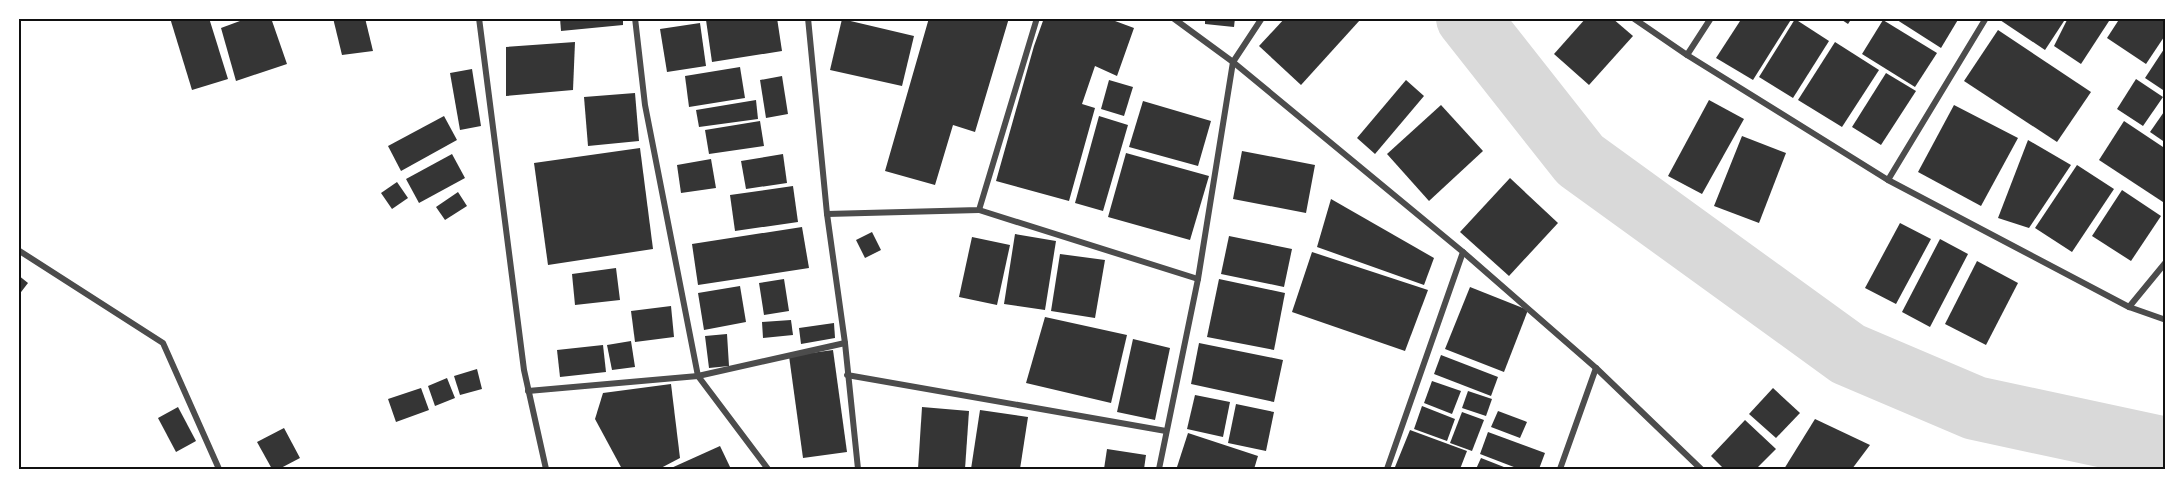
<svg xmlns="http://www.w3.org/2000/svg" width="2184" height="487" font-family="Arial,sans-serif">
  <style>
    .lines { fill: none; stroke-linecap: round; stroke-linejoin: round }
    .river { stroke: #d9d9d9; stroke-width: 64 }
    .building { fill: #353535 }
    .minor { stroke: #4c4c4c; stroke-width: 6 }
    .neatline { fill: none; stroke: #111; stroke-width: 2 }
  </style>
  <rect width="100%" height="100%" fill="#fff"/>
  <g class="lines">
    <path class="river" d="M 1468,18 L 1580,160 L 1848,354 L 1975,408 L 2166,449"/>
  </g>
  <g class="building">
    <path d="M 170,18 L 209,18 L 228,79 L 192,90 Z"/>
    <path d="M 248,18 L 271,18 L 287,64 L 236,81 L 221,28 Z"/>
    <path d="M 333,18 L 365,18 L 373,51 L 342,55 Z"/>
    <path d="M 560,18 L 623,18 L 623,25 L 561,31 Z"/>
    <path d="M 717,18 L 777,18 L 782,51 L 712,62 L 706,20 Z"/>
    <path d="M 929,18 L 1009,18 L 975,132 L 953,125 L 935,185 L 885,171 Z"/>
    <path d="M 1044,18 L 1107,18 L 1134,28 L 1117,76 L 1095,66 L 1082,104 L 1095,108 L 1069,201 L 996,181 L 1034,46 Z"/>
    <path d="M 1205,18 L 1235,18 L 1234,27 L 1205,24 Z"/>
    <path d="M 1285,18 L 1358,18 L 1360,20 L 1301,85 L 1259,46 Z"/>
    <path d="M 1586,18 L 1612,18 L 1633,36 L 1589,85 L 1554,54 Z"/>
    <path d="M 1742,18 L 1792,18 L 1753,80 L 1716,58 Z"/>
    <path d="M 1839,18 L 1852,18 L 1848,24 Z"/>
    <path d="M 1894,18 L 1959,18 L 1941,48 Z"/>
    <path d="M 1997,18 L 2066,18 L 2045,50 Z"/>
    <path d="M 2068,18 L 2111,18 L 2081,64 L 2054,46 Z"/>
    <path d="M 2120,18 L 2166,18 L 2166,34 L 2146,64 L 2107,38 Z"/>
    <path d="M 842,19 L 914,36 L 902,86 L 830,70 Z"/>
    <path d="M 1795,19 L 1829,41 L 1793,98 L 1759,77 Z"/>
    <path d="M 1883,20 L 1937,53 L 1915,87 L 1862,54 Z"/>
    <path d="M 700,23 L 706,66 L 667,72 L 660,29 Z"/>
    <path d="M 1998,30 L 2091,92 L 2057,142 L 1964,81 Z"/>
    <path d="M 575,42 L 573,90 L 506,96 L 506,47 Z"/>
    <path d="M 1835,42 L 1879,70 L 1842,127 L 1798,100 Z"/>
    <path d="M 2166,46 L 2166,92 L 2145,78 Z"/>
    <path d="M 740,67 L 745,98 L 689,107 L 685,76 Z"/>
    <path d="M 472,69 L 481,126 L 460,130 L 450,73 Z"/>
    <path d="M 1886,73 L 1916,91 L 1881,145 L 1852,127 Z"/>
    <path d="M 782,76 L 788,114 L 766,118 L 760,80 Z"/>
    <path d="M 2136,79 L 2163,97 L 2143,126 L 2117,109 Z"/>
    <path d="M 1109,80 L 1133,87 L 1124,116 L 1101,109 Z"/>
    <path d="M 1406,80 L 1424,96 L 1375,154 L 1357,138 Z"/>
    <path d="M 635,93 L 639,141 L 588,146 L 584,97 Z"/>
    <path d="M 756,100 L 758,119 L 699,127 L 696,110 Z"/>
    <path d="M 1709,100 L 1744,119 L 1702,194 L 1668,176 Z"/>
    <path d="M 1143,101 L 1211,121 L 1198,166 L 1129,147 Z"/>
    <path d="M 1441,105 L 1483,151 L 1429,201 L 1387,154 Z"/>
    <path d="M 1954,105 L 2018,138 L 1981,206 L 1918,172 Z"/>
    <path d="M 2166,109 L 2166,143 L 2150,132 Z"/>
    <path d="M 444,116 L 457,140 L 401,171 L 388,146 Z"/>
    <path d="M 1099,116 L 1128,125 L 1103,211 L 1075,203 Z"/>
    <path d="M 760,121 L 764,146 L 709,154 L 705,130 Z"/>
    <path d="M 2124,121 L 2166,149 L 2166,204 L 2099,160 Z"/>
    <path d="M 1742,136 L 1786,153 L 1759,223 L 1714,206 Z"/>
    <path d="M 2028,140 L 2071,165 L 2029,228 L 1998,218 Z"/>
    <path d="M 640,148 L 653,249 L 548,265 L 534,163 Z"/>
    <path d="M 1242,151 L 1315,165 L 1306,213 L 1233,199 Z"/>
    <path d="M 1126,153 L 1209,176 L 1190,240 L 1108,217 Z"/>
    <path d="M 452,154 L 465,178 L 419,203 L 406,179 Z"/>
    <path d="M 783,154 L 787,183 L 746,189 L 741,161 Z"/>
    <path d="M 711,159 L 716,188 L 681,193 L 677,165 Z"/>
    <path d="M 2077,165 L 2114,189 L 2072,252 L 2035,228 Z"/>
    <path d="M 1510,178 L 1558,223 L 1509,276 L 1460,232 Z"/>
    <path d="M 397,182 L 408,198 L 392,209 L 381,193 Z"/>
    <path d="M 793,186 L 798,222 L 735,231 L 730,195 Z"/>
    <path d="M 2122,190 L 2161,216 L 2131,261 L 2092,236 Z"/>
    <path d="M 458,192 L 467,206 L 445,220 L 436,207 Z"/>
    <path d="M 1331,199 L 1434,258 L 1424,285 L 1317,247 Z"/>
    <path d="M 1900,223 L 1931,239 L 1896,304 L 1865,288 Z"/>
    <path d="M 802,227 L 809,268 L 698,285 L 692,244 Z"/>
    <path d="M 872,232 L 881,250 L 865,258 L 856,240 Z"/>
    <path d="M 1015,234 L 1056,241 L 1045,310 L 1004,304 Z"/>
    <path d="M 1229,236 L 1292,249 L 1284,287 L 1221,274 Z"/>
    <path d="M 972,237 L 1010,245 L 997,305 L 959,297 Z"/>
    <path d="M 1940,239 L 1968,254 L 1930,327 L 1902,312 Z"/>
    <path d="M 1312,252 L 1428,290 L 1405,351 L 1292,312 Z"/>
    <path d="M 1060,254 L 1105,260 L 1095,318 L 1051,311 Z"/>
    <path d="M 1977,261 L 2018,283 L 1986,345 L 1945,324 Z"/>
    <path d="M 616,268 L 620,300 L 575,305 L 572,274 Z"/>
    <path d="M 18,275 L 28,283 L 18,296 Z"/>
    <path d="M 784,279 L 789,311 L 764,315 L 759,283 Z"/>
    <path d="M 1219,279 L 1285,293 L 1274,350 L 1207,337 Z"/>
    <path d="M 740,286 L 746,322 L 704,330 L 698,293 Z"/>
    <path d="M 1470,287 L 1528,310 L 1504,372 L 1445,349 Z"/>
    <path d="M 671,306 L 674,337 L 635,342 L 631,311 Z"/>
    <path d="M 1045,317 L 1127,335 L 1111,403 L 1026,383 Z"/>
    <path d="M 791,320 L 793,335 L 763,338 L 762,322 Z"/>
    <path d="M 834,323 L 835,338 L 801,344 L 799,328 Z"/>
    <path d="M 727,334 L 729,366 L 709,368 L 705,336 Z"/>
    <path d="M 1133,339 L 1170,348 L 1155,420 L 1117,412 Z"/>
    <path d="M 631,341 L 635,367 L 612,370 L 607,345 Z"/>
    <path d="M 1199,343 L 1283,360 L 1274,402 L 1191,384 Z"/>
    <path d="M 603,345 L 606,372 L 560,377 L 557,350 Z"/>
    <path d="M 833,350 L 847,452 L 803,458 L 789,356 Z"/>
    <path d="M 1441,355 L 1498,377 L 1491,396 L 1434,374 Z"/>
    <path d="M 477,369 L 482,389 L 460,395 L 454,376 Z"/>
    <path d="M 447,378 L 455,398 L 435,406 L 428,386 Z"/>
    <path d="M 1432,381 L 1461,391 L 1452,414 L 1424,403 Z"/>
    <path d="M 671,384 L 680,458 L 659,469 L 622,469 L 595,419 L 603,393 Z"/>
    <path d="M 421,388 L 429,410 L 396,422 L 388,399 Z"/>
    <path d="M 1773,388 L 1800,413 L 1776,438 L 1749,414 Z"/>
    <path d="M 1468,391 L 1492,399 L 1486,416 L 1462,408 Z"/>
    <path d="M 1195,395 L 1230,402 L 1223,437 L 1187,429 Z"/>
    <path d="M 1236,404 L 1274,412 L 1266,451 L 1228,443 Z"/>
    <path d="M 1422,406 L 1455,419 L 1447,441 L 1414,429 Z"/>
    <path d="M 178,407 L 196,441 L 176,452 L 158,418 Z"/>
    <path d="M 922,407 L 969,411 L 965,469 L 918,469 Z"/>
    <path d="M 980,410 L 1028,417 L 1020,469 L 971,469 Z"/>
    <path d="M 1498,411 L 1527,422 L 1520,438 L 1491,427 Z"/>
    <path d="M 1462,412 L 1484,420 L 1472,451 L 1450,443 Z"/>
    <path d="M 1815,419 L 1870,445 L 1852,469 L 1784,469 Z"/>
    <path d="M 1745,420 L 1776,449 L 1756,469 L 1724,469 L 1711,456 Z"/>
    <path d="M 284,428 L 300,458 L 279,469 L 272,469 L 257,442 Z"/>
    <path d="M 1410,430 L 1467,451 L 1460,469 L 1395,467 Z"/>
    <path d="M 1488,432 L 1545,453 L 1539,469 L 1519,469 L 1480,454 Z"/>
    <path d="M 1188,433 L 1258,456 L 1254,469 L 1183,469 L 1177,467 Z"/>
    <path d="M 720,446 L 731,469 L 669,469 Z"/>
    <path d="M 1107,449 L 1146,455 L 1144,469 L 1104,469 Z"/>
    <path d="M 1481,458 L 1509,469 L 1476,469 Z"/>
  </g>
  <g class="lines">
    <g class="minor">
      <path d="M 479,18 L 524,370 L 546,469"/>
      <path d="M 635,18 L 645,105 L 698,376 L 768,469"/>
      <path d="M 808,18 L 827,214 L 845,343 L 858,469"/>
      <path d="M 1173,18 L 1233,62 L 1463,252 L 1387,469"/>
      <path d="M 1633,18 L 1687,55 L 1888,180 L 2129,307 L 2166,320"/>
      <path d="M 1687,55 L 1711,18"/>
      <path d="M 1888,180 L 1986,18"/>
      <path d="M 979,210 L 1198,279"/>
      <path d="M 827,214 L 979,210 L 1037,18"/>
      <path d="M 18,250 L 163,343 L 219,469"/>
      <path d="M 1463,252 L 1596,368 L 1701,469"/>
      <path d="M 2129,307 L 2166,262"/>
      <path d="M 847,375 L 1166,431"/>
      <path d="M 528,391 L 698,376 L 845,343"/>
      <path d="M 1159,469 L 1198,279 L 1233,62 L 1262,18"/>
      <path d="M 1560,469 L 1596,368"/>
    </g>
  </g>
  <rect width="2184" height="487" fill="none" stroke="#ffffff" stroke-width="39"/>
  <rect x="20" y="20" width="2144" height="448" class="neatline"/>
</svg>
